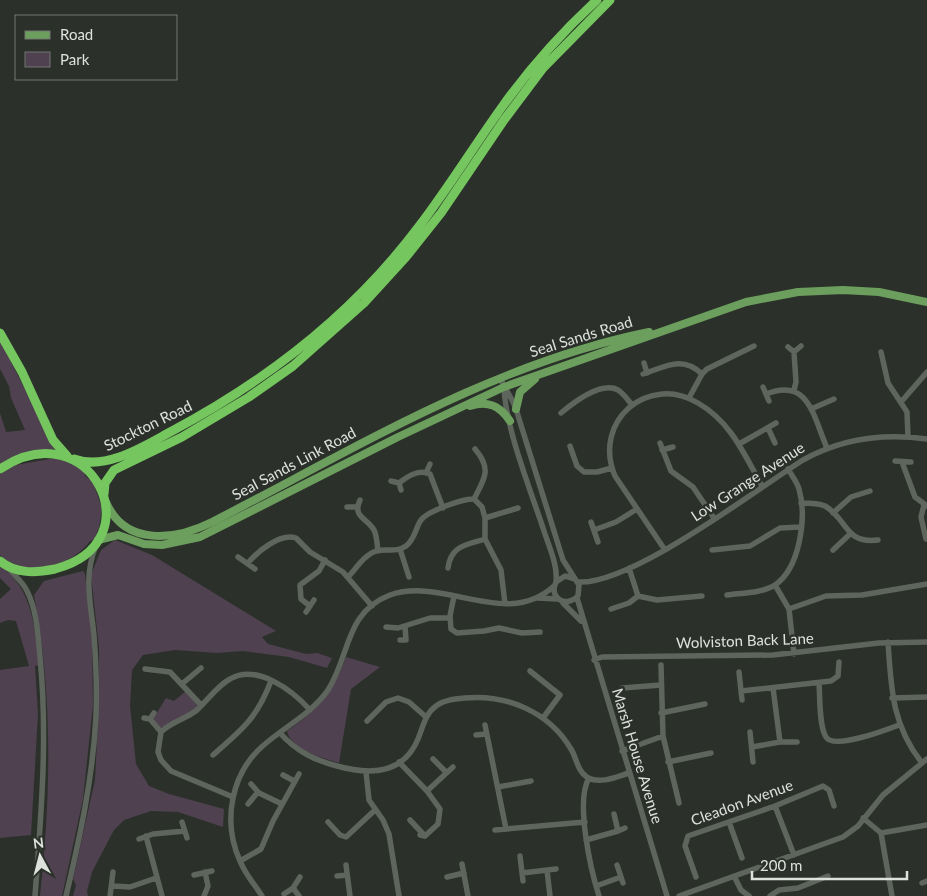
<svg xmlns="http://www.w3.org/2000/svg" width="927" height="896" font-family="Lato,sans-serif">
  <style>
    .green { fill: #4f4150 }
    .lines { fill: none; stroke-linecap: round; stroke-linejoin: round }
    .minor { stroke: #5e655c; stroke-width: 5.5 }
    .major { stroke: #6c9f5d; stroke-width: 8 }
    .highway { stroke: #75c65e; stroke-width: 9 }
    .labels { text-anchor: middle; stroke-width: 5; stroke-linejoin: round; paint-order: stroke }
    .street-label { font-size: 15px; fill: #dee1dd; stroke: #2b312a }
  </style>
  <rect width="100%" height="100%" fill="#2b312a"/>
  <!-- green -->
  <path class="green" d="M0,340L55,449L25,454L0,465V413L6,432L25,430L11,398L9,386L0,369Z
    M55,458L69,462L85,471V476L93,482L102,508L99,528L94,540L90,541C71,567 26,579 0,555V474L16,465Z
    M115,540L152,555L276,631L262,637L268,644L306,654L317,653L332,658L327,668L289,657L243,651L217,653L175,650L143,655L132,670L130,706L136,764L149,786L169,794L224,809L223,827L178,812L151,811L124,820L114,830L92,872L87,891L88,896H73L76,885L73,879L95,780L99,705V648L91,575L101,550Z
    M0,565C34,592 34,625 39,665L35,666L38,714L31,835L0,838V670L29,666L16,621L8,620L0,623V599L11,589L0,578Z
    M83,571L85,574L92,639L93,705L83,799L62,896H40C51,795 53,695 34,595L44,581Z
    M346,657L380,667L351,689L339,763C323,758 291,750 287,731C315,712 335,690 346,657Z
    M186,691L198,706L188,715L161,728L158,727L153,719L166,698L174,701Z"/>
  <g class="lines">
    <!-- minor -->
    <path class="minor" d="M788,347L794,352L801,346
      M881,352L888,383L907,412L908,437
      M644,363L647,373
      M643,374C665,367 682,355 702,374
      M500,378C505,389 512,398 516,409L563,560L579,585L578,596C567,608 548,599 556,582L565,576L575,579
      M504,387C505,427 531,491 544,531C549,547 558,565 556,582
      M763,387L769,401
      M794,390L796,382L794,352
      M766,394C809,377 813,416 827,448
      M689,398L702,374L707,369L754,346
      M901,402L927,372
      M811,409L834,399
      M561,413C573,403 601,381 618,390C624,394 628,400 632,405
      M768,428L775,443
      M660,443L671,471L693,487L714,518
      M739,444L776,423
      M570,446L577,466L584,472H597L612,468
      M662,450L673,447
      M895,461L911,462
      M902,462L915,497L927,506
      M426,473L430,464
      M391,481L399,483L401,490
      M399,483C408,476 419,469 430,474L443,508
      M474,499L482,507L485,518V539L501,570L505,604
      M474,499C485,478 492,469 475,449
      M360,500C352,517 367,518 374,530C377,536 377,544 378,551
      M801,503C809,503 818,503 825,506C848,519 844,544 878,540
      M924,505L921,517L926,539
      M347,507H357
      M833,513L851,497L870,491
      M485,518L518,508
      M591,522L598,542
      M594,530L616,522L637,509
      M400,549L409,577
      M665,550L615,476C592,422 647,373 698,403C731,422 744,454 762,486
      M712,550L750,546L780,528L800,527
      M833,550L850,534
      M238,557L255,569
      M248,563C258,551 280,533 296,538L310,552L343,572L372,606
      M8,568C14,575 23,582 27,591C37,610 38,636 40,657C48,737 41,816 35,896
      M448,568C451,545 467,545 485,539
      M629,568L638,596L657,600L702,596
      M348,577C356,569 364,555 376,551C387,548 396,553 406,546C415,539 415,529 421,520C428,511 464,498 474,499
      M577,582C630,586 754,491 803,460C842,438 883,433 927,439
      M775,585L789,609L794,654
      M727,595C741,593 763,593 775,585C800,568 807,517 799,489C797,482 792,476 788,469
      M454,596L450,616L451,629L457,633L484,631L499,628L522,633L540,632
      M538,598L558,599
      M577,598L667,896
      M563,603L581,621
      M310,606L301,599L300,585L319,571L325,560
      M611,609L629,603L638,596
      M789,609L826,596L862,595L927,584
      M306,612L314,600
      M386,627L398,628L430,618H449
      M400,640H406L405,626
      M888,642C891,688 892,725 922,763
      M594,660L602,657L773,655L879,643L927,642
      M661,665L663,736L679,803
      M145,669L170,672L201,705
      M530,671L560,695L543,718
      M739,672L742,700
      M183,683L201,668
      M819,683C820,696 819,727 826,737C833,750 886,730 899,725
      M622,688L661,685
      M773,688L780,742
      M741,691L831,681L838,676L839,662
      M892,698L927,697
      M661,713L705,704
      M144,718L150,719L154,713
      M150,719L161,732
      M367,721L386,702L398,698L409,702L426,717
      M485,725L506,829
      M750,732L753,762
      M280,733C296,751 314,760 337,766C369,775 403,775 418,739C423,727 425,714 436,706C444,700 455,699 465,698C507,694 549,712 571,749C577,759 577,771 588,778C601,784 616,777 629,773
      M476,735L486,734
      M752,747L780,742H797
      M622,751L663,736
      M213,755C242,730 257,718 271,681
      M433,759L446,772
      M399,762L427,791L440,809L438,824L425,836L420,835
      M668,762L711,753
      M366,772L369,800L383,820L389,834L399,896
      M283,775L294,781
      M589,778C575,801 591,871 599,896
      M251,784L259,793L282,804
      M498,787L531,781
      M427,791L453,767
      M233,797L171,771L161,760L158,752L161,732C170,722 186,719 197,710C208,700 217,686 230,679C257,663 293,691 310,710
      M248,804L258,792
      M775,806L794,855
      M614,814L618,831L625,828
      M863,818L881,833L927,825
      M410,820L425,836
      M182,822L187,838
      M328,822L340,835L346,837L375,810
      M729,822L742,858
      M495,830L585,822
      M881,833L892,896
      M146,836L162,896
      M139,839L153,834L185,831
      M586,840L618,831
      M520,856L523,881
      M240,861L261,849L273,821L299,774
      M462,864L468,896
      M346,865L350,896
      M617,865L623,883
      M547,870L550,896
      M522,873L556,869
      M194,875L212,871
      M337,876L347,875
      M734,876L741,890L749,896
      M447,877L464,873
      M696,877L685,846L688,836L775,806L823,786L829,790L834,806
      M922,883L927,881
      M113,886L130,887L156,878
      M596,886L621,877
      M293,888L299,896
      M284,894L293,888L300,877
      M66,896C80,837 93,777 96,716C97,689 96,662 94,636C91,604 83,576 96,546
      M110,896L113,872
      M204,896L208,886L205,872
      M262,896C255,885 245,874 240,861C222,821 231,772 265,744C286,726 312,713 328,690C350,656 345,612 390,595C444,576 506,630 554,586
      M679,896L843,837L858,826L883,795L927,759
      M770,896L779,890L798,888L828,876"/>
    <!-- major -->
    <path class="major" d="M470,406C488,400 500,406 510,421
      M516,409L520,392L535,379
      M106,502C125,547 176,540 212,522C353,450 491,364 649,332
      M98,540L118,535L144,544L162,545L200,537L398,437L504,387L746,302L798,292L843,290L879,292L927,302"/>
    <!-- highway -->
    <path class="highway" d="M0,333L22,372L53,440L67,456
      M74,459C106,471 144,446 172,431C268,380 355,312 420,225C449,187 474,146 502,107C530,68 561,33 597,0
      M0,469C90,409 157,542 55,569C35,573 16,574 0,561
      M104,494L105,483L114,470L182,437L249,397L293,366L364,303L406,257L441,213L504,120L543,68L610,0"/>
  </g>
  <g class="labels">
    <!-- street labels -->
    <g class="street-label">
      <text transform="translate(581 337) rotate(-17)" y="5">Seal Sands Road</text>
      <text transform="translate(148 426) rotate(-26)" y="5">Stockton Road</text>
      <text transform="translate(294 464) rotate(-28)" y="5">Seal Sands Link Road</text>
      <text transform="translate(748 482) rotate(-33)" y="5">Low Grange Avenue</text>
      <text transform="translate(745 641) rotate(-2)" y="5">Wolviston Back Lane</text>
      <text transform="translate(637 756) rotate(73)" y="5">Marsh House Avenue</text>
      <text transform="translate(742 803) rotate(-20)" y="5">Cleadon Avenue</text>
    </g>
  </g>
  <!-- legend -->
  <rect x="15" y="15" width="162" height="65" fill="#2b312a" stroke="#737772"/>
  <rect x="25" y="31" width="25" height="8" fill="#6c9f5d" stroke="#737772"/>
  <text x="60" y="40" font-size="15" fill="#dee1dd">Road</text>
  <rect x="25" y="52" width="25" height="15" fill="#4f4150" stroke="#737772"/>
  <text x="60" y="65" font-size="15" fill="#dee1dd">Park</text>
  <!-- north arrow -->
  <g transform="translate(40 856) rotate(353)" stroke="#2b312a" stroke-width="4" paint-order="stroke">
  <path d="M0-4L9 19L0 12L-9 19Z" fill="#dee1dd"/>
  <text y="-8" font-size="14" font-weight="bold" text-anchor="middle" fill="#dee1dd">N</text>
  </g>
  <!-- scale -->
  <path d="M752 871v8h155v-8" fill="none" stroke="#dee1dd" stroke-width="2.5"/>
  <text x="760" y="871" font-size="15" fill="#dee1dd" stroke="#2b312a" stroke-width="4" paint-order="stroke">200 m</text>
</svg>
